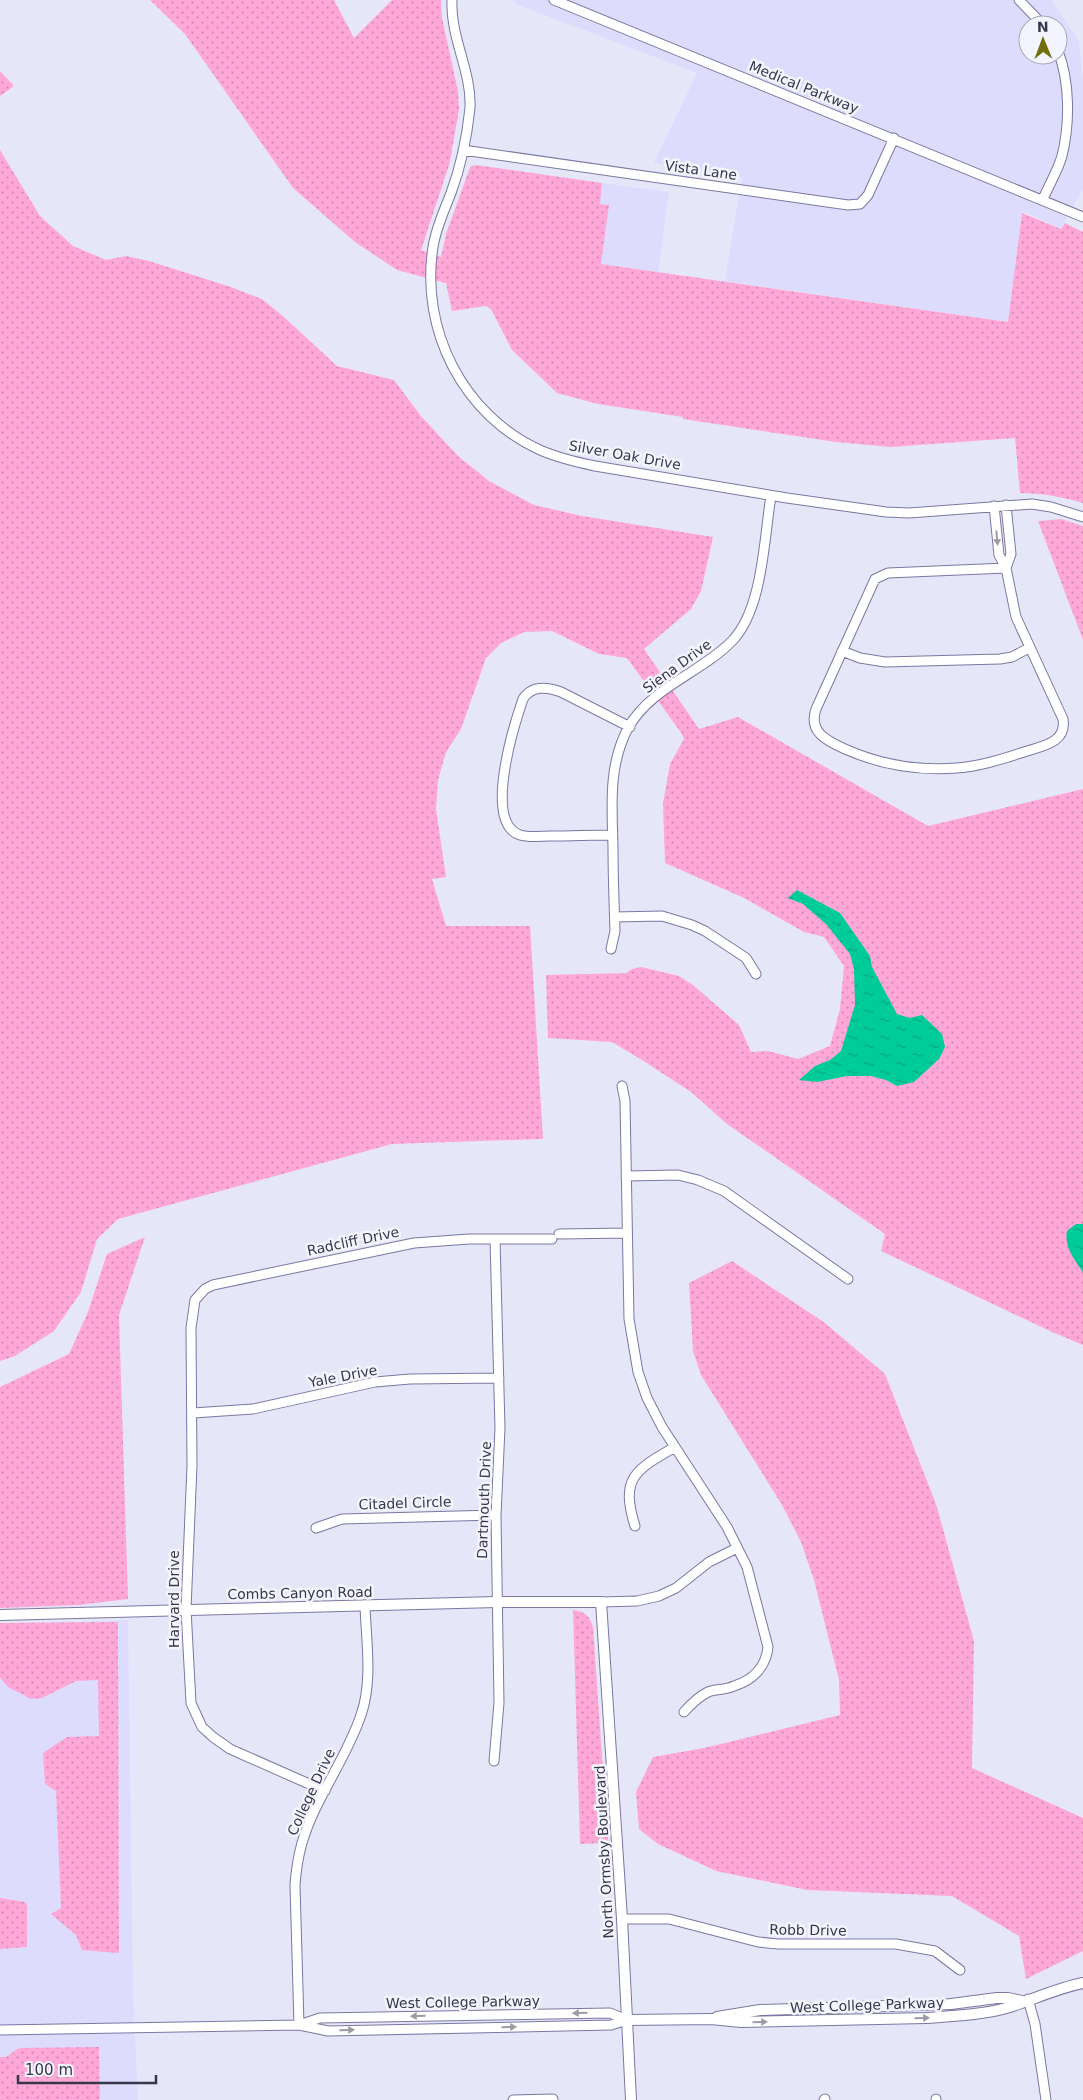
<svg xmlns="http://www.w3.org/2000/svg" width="1083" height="2100" font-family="'DejaVu Sans',sans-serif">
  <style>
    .built { fill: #dddcfd; fill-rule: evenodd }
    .grass { fill: url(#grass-dots) }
    .water { fill: url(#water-ripples) }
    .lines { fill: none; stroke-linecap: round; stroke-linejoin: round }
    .minor-casing { stroke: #7a78a1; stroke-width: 11 }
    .tertiary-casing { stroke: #7a78a1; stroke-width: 12 }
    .minor { stroke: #fff; stroke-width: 9 }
    .tertiary { stroke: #fff; stroke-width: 10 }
    .oneway { fill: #9c9ba4 }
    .labels { text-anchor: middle; stroke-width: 5; stroke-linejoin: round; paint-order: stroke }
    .street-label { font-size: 14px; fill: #383749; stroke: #f4f4fe }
  </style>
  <defs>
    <pattern id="grass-dots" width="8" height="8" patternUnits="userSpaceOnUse" patternTransform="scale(1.25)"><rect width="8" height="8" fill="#ffa8d7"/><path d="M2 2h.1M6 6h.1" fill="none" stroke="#cf8ab0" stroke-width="1.8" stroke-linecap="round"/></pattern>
    <pattern id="water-ripples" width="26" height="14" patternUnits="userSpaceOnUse" patternTransform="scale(1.25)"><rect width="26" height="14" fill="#00cc98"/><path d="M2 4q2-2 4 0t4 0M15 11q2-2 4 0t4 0" fill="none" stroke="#03a67e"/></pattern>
  </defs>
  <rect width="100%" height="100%" fill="#e6e6f9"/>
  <!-- built -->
  <path class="built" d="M512,0H1051L1079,41L1083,81V189L1061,228L1022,211L1008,322L725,281L742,177L654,163L697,73L518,5ZM1028,25H1058V55H1028Z
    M602,183L669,192L658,272L601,264L609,205L600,204Z
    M128,1620L133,1993L138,2100H0V1624Z"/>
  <!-- grass -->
  <path class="grass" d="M150,0H334L354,38L392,0H441L442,18L458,91L459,109L450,162L421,250L441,257L446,234L469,170L471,166L476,165L602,183L600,204L609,205L601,264L1008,322L1022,213L1061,229L1065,223L1083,232V503C1062,497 1042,493 1020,493L1015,438L891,447L836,442L683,419V417L598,404L557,393L512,350L491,309L486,306L452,311L446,283L397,270L355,242L293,188L185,34Z
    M0,71L14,86L0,96Z
    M0,150L40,216L73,246L106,260L126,256L149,261L231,287L262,299L285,318L337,366L394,380L421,416L458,456L489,481L534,505L582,516L713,537L701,591L691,609L644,649L699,729L738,717L928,826L1083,789V1345L1052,1332L881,1251L885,1234L727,1124L691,1092L642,1060L612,1042L548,1038L546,975L626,973L632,969L641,967L679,976L693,985L739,1025L751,1052L768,1051L798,1059L830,1046L840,1009L844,966L824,937L804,932L744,898L665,863L663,804L670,764L684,739L682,734L627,658L599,654L552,631L524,632L501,643L486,658L461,729L446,752L438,780L436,809L446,877L432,879L446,926H530L543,1139L392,1144L118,1219L97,1239L81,1292L54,1331L15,1356L0,1361Z
    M1061,519L1083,526V640L1038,521Z
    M145,1237L119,1315L128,1599L79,1605L0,1608V1387L69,1354L88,1312L107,1254Z
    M732,1261L825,1323L885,1374L936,1504L974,1641L972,1768L1083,1818V1951L1026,1979L1019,1936L952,1896L807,1890L716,1871L658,1844L639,1829L636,1792L653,1757L704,1748L840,1715L839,1680L814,1580L801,1542L782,1505L701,1375L693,1351L689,1283Z
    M573,1610C585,1612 589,1615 593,1627L608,1843L580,1844Z
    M118,1622V1630L119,1953L82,1950L76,1935L51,1914L61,1908L56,1791L45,1784L43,1753L67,1737L99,1736L98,1680L76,1681L42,1698L31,1699L8,1687L0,1678V1623Z
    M0,1898L25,1902L27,1905V1947L0,1949Z
    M99,2047L100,2100H0V2057H6L19,2048Z"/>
  <!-- water -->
  <path class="water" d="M797,890L840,913L870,956L872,967L897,1014L909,1018L922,1015L942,1034L945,1047L939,1059L914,1082L897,1086L886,1080L871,1076H847L817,1082L799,1080L815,1066L830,1060L841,1051L855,1005L854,969L850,954L826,924L803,904L788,898Z
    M1076,1224H1083V1272C1074,1259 1064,1247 1067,1231Z"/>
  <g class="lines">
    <defs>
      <path id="minor" d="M452,0C450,37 472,72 470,108C467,137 461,166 451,193C444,211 436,228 433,247C420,330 463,415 540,450C558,458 576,462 595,466L787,498L886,512L909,513L1032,504L1051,507L1083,517
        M554,0L1083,217
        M1019,0L1043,25
        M463,150L848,205L860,204L868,195L894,138
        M1043,199C1049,185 1058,170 1062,156C1070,123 1070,82 1058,51
        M994,506L999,555L1006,568L1016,617L1063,719C1067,743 1042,746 1024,752C1002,759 981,766 957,768C919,771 881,765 845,749C827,741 808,732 816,709L875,579L888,573L1006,568
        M1006,568L1011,554L1006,505
        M842,651L860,658L885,662L1000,659L1012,657L1029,648
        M612,835C592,835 571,836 551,836C541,836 530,838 520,835C483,823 514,725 523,699C532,685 547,687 561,692L630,727
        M615,917L662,916L692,925L705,931L746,958L756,974
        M611,949L615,931C614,903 613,875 613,847C612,806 608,766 628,728C651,687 701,673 732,641C763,609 764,538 771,496
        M622,1086L625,1101L629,1319L638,1372L647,1398L662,1427L727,1527L747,1567L768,1647C766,1667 753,1680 734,1686C726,1690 716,1689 708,1692C698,1697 691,1704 684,1712
        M626,1176L678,1175L698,1180L724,1191L848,1279
        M559,1234L627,1233
        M193,1413L253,1409L375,1382L410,1379L499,1378
        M635,1526C620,1478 635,1470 675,1447
        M316,1528L342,1519L496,1515
        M601,1602L637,1601L659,1596L676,1588L709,1562L737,1548
        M494,1761L499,1703L496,1515L500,1428L495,1239
        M325,1791L230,1749L213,1737L202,1727L191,1703L186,1609L192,1466L191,1328L195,1300L205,1289L213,1285L414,1243L469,1239H552
        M622,1919H669L758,1942L778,1944H896L935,1951L960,1970
        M1028,1999L1035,2024L1046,2100
        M299,2025L295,1885C296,1871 298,1857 302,1843C315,1798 346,1760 361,1715C373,1681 366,1640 365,1605
        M299,2025L320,2018L610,2013L627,2020
        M0,2030L299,2025L328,2031L611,2025L627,2020
        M513,2100L553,2099
        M824,2100L825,2099
        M936,2100V2099"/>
      <path id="tertiary" d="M0,1615L497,1602H601L622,1919L631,2100
        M717,2017L760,2010L951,2004L997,1998H1008L1022,2001
        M627,2020L711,2019L741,2022L926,2018C953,2016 983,2015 1010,2007C1034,1999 1058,1988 1083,1983"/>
    </defs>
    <!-- minor casing -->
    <use href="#minor" class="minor-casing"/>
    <!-- tertiary casing -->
    <use href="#tertiary" class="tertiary-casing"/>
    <!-- minor -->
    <use href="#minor" class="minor"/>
    <!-- tertiary -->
    <use href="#tertiary" class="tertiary"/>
  </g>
  <!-- one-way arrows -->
  <defs><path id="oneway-solid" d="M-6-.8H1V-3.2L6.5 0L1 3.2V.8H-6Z" transform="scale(1.25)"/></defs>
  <g class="oneway">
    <use href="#oneway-solid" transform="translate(997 538) rotate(85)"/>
    <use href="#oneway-solid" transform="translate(580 2013) rotate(179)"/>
    <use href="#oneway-solid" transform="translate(418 2016) rotate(179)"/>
    <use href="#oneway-solid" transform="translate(922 2018) rotate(-2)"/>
    <use href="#oneway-solid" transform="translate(760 2022) rotate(-1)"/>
    <use href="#oneway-solid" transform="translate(509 2027) rotate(-1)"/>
    <use href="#oneway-solid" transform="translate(347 2030) rotate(-1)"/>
  </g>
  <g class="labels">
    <!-- street labels -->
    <g class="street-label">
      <text transform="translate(804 87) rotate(22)" y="5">Medical Parkway</text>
      <text transform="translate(701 170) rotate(8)" y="5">Vista Lane</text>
      <text transform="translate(625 455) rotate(10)" y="5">Silver Oak Drive</text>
      <text transform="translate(677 666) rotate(-36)" y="5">Siena Drive</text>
      <text transform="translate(353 1241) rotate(-12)" y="5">Radcliff Drive</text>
      <text transform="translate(343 1376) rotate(-11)" y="5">Yale Drive</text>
      <text transform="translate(484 1500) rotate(-88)" y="5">Dartmouth Drive</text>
      <text transform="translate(405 1503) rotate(-2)" y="5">Citadel Circle</text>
      <text transform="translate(300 1593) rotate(-1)" y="5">Combs Canyon Road</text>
      <text transform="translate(174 1599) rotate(-90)" y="5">Harvard Drive</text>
      <text transform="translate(311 1792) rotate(-65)" y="5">College Drive</text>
      <text transform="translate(604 1852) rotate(-93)" y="5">North Ormsby Boulevard</text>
      <text transform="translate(808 1930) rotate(1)" y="5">Robb Drive</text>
      <text transform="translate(463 2002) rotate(-1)" y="5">West College Parkway</text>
      <text transform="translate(867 2005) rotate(-2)" y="5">West College Parkway</text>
    </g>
  </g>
  <!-- north arrow -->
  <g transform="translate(1043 40) rotate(359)"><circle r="24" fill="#f4f4fe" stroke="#a9a8b6"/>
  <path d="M0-4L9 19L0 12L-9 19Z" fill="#736e0c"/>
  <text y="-8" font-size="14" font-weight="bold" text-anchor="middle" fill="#383749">N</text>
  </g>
  <!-- scale -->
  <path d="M18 2075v8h138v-8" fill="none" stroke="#383749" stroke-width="2.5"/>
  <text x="25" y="2075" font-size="15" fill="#383749" stroke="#f4f4fe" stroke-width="4" paint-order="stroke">100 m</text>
</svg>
